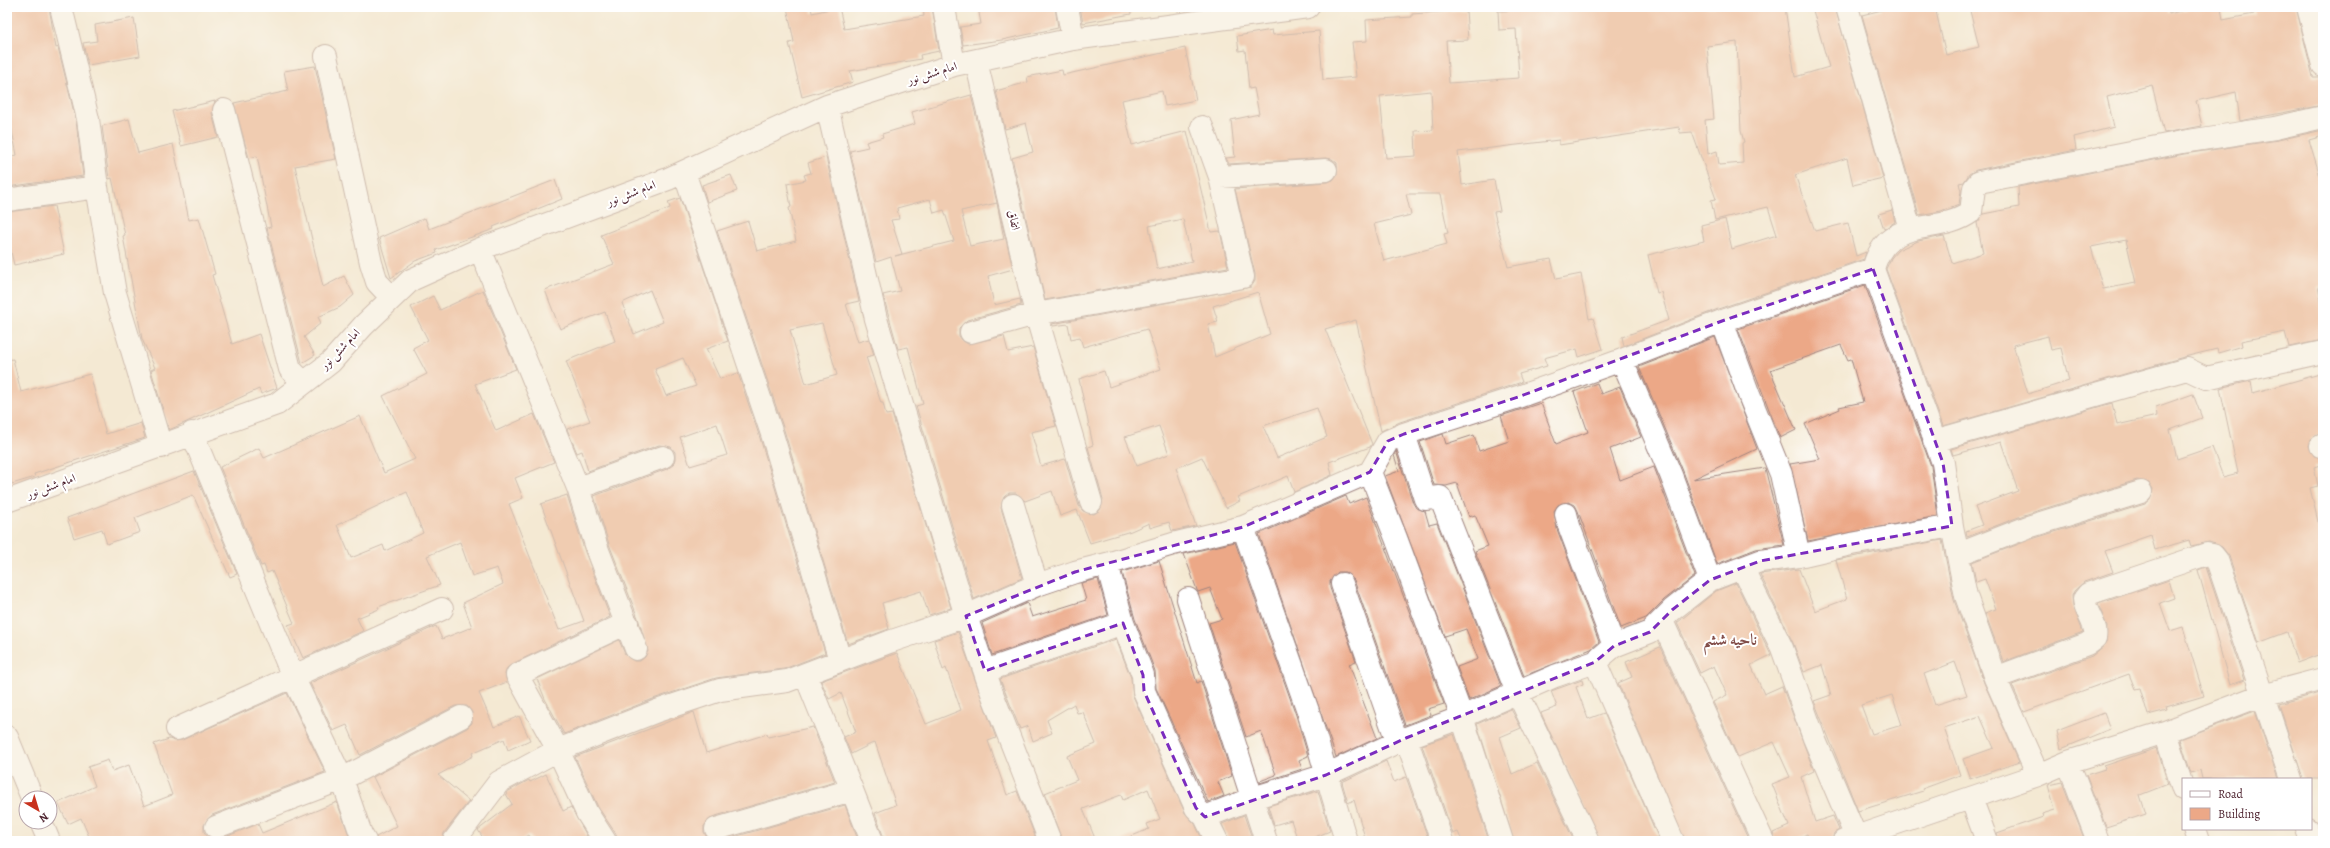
<svg xmlns="http://www.w3.org/2000/svg" width="2330" height="848" font-family="Alegreya,Amiri,serif">
  <style>
    .building { fill: #eca887; fill-rule: evenodd }
    .lines { fill: none; stroke-linecap: round; stroke-linejoin: round }
    .minor-casing { stroke: #9f847f; stroke-width: 24 }
    .minor { stroke: #fff; stroke-width: 22 }
    .marked { fill: none; stroke: #7b2cbf; stroke-width: 3; stroke-dasharray: 8 5; stroke-linejoin: round }
    .labels { text-anchor: middle; stroke-width: 4; stroke-linejoin: round; paint-order: stroke }
    .street-label { font-size: 12px; fill: #4a1f2b; stroke: #fff }
    .district-label { font-size: 16px; font-weight: bold; fill: #834f4b; stroke: #fff }
  </style>
  <rect width="100%" height="100%" fill="#fff"/>
  <filter id="ink" filterUnits="userSpaceOnUse"><feTurbulence type="fractalNoise" baseFrequency=".025" numOctaves="2"/><feDisplacementMap in="SourceGraphic" scale="8" xChannelSelector="R" yChannelSelector="G"/><feConvolveMatrix kernelMatrix="1 2 1 2 8 2 1 2 1" color-interpolation-filters="sRGB"/></filter>
  <filter id="wash" filterUnits="userSpaceOnUse"><feTurbulence type="fractalNoise" baseFrequency=".012" numOctaves="4" result="noise"/><feDisplacementMap in="SourceGraphic" scale="16" xChannelSelector="R" yChannelSelector="G"/><feGaussianBlur stdDeviation="0.9" result="paint"/><feColorMatrix in="noise" values="0 0 0 0 0 0 0 0 0 0 0 0 0 0 0 0 0 1.4 0 .05"/><feComposite in="paint" operator="in"/></filter>
  <g filter="url(#wash)">
    <rect width="100%" height="100%" fill="#f4e9d3"/>
    <g id="blocks">
      <!-- building -->
      <path class="building" d="M7,7H49L56,48L58,47L76,121L83,176L7,187V157L17,155L11,126L7,127Z
        M787,7H811L812,13L839,7L844,29L924,16L923,7H932L939,51L920,55L921,59L850,71L853,82L802,97L789,43L794,42Z
        M978,7H1055L1058,28L1002,40L963,45L960,27L981,24Z
        M1080,7H1130L1131,14L1083,23Z
        M1598,7H1785L1795,77L1829,67L1812,7H1835L1883,178L1853,185L1847,158L1795,175L1815,231L1848,223L1856,256L1866,252L1864,259L1718,309L1624,346L1622,337L1669,320L1661,292L1657,293L1648,255L1704,241L1701,225L1725,219L1732,249L1777,235L1768,207L1715,220L1711,200L1716,199L1692,132L1680,133L1679,127L1559,145V140L1458,152L1462,185L1494,180L1500,211L1494,212L1508,267L1551,259L1556,279L1581,274L1589,319L1593,318L1603,349L1579,357L1577,349L1544,358L1547,366L1519,374L1522,382L1400,422L1381,431L1356,320L1325,329L1372,444L1370,447L1329,462L1332,475L1294,492L1288,476L1238,497L1240,501L1226,508L1202,457L1176,468L1196,526L1172,531L1169,522L1150,528L1149,523L1131,531L1090,543L1077,510L1060,516L1052,491L1025,501L1016,493H1009L1004,497L1001,508L1022,578L974,599L916,406L923,404L908,347L898,349L883,295L900,291L891,257L876,262L850,151L868,147L866,142L883,137L882,134L915,124L912,112L971,95L1013,269L988,276L994,305L1020,299L1021,305L967,320L959,328V336L963,341L968,344L1004,336L1008,352L1033,347L1056,426L1031,432L1041,466L1065,459L1079,506L1083,511L1094,514L1100,510L1103,499L1088,447L1093,445L1079,379L1104,371L1109,387L1161,369L1147,329L1083,347L1080,337L1071,339L1068,324L1053,326L1052,324L1251,287L1255,281V274L1235,189L1327,182L1333,180L1337,175V163L1332,159L1326,158L1229,164L1226,158L1235,157L1231,120L1259,114L1254,88L1249,89L1245,50L1239,51L1237,36L1272,30L1273,35L1319,31L1323,80L1356,77L1352,42L1367,41L1366,20L1412,17V14L1466,10L1468,40L1446,41L1449,83L1519,78L1516,29L1499,30L1498,11ZM1737,42L1741,131L1744,142L1742,143L1743,163L1719,165L1717,151L1708,154L1705,120L1714,119L1707,46ZM1431,91L1433,130L1415,131L1416,156L1386,158L1380,96ZM1406,194H1440L1448,233L1444,234L1447,244L1384,261L1374,224L1411,215ZM930,199L934,213L944,210L954,241L895,256L902,254L891,220L899,219L897,208ZM997,203L1004,239L970,246L961,211ZM1258,292L1270,334L1215,357L1208,324L1218,322L1213,306ZM1317,408L1327,437L1277,458L1263,426ZM1159,426L1169,454L1137,466L1125,437Z
        M1882,7H1935L1946,55L1979,47L1969,7H2168L2169,14L2196,7H2221L2223,20L2254,14L2252,7H2296L2313,77H2323V105L2240,121L2236,92L2196,101L2202,126L2164,133L2152,85L2107,97L2114,127L2074,137L2076,150L1976,170L1969,174L1964,182L1959,183L1961,191L1959,204L1941,211L1919,215L1862,15L1882,10Z
        M134,18L140,56L88,65L83,43L97,41L95,25Z
        M1185,48L1196,100L1165,106L1162,91L1122,100L1132,145L1187,131L1211,232L1220,231L1228,267L1045,300L1012,158L1033,152L1026,123L1005,129L996,91L1028,82L1027,77L1062,70L1063,75ZM1183,219L1192,261L1157,269L1149,226Z
        M315,66L336,159L295,166L323,287L344,276L354,295L340,307L318,317L321,323L304,337L315,355L302,363L267,228L271,227L257,156L249,158L234,103L288,91L284,71Z
        M215,101L212,113L218,137L181,146L172,111Z
        M129,119L138,153L173,144L189,220L199,218L215,274L212,275L232,344L259,334L277,388L261,394L259,389L169,430L151,370L155,368L142,339L123,236L125,235L112,178L109,179L102,126Z
        M2323,130V136L2309,140L2323,186V286L2318,287L2323,310V340L2289,347L2285,332L2241,341L2242,346L2218,353L2217,349L2184,357L1943,426L1886,269L1891,258L1898,250L1918,241L1944,236L1952,263L1983,253L1977,223L1983,214L2019,207L2018,187L2184,154L2278,140ZM2126,240L2136,283L2103,289L2091,247ZM2048,336L2051,350L2061,348L2069,381L2028,394L2013,345Z
        M826,157L859,301L846,304L858,342L869,339L874,355L866,357L881,403H883L886,415L892,414L951,608L929,615L921,591L882,603L889,629L848,644L784,430L717,231L748,221L757,251L796,241L789,208L791,207L787,184L806,180L804,175L811,173L808,163ZM822,323L837,375L806,384L790,330Z
        M731,175L737,191L707,202L702,185Z
        M555,180L562,199L493,227L494,229L436,250L437,253L415,261L391,278L379,238L425,218L429,229Z
        M680,198L728,341L706,349L720,379L738,373L760,438L825,653L784,669L716,678L653,699L564,734L545,699L537,679L619,640L625,654L634,661H640L645,657L648,651L638,618L609,544L594,496L667,469L673,465L675,459V452L671,447L659,445L588,471L582,451L577,453L567,429L590,421L566,361L615,341L605,312L560,329L545,290L614,264L601,235L670,208L668,202ZM650,290L663,322L634,334L622,303ZM683,358L696,386L666,396L655,369ZM717,424L727,455L690,466L680,437Z
        M54,206L64,254L14,265L7,234V212Z
        M1892,210L1895,222L1884,229L1879,214Z
        M1865,285L1931,466L1938,516L1808,541L1790,464L1820,459L1805,424L1840,409L1839,407L1863,402L1851,359L1848,360L1841,345L1770,370L1796,430L1780,438L1738,329Z
        M483,290L516,369L475,384L496,431L534,414L554,462L515,478L523,498L509,504L559,630L584,621L541,504L567,495L585,552L610,617L512,664L507,668L505,674L507,682L479,693L494,727L519,716L530,740L508,750L504,739L472,753L473,756L438,775L469,801L444,833L442,841H377L376,837L397,826L373,777L467,728L472,723V712L467,706H455L360,755L347,725L333,731L310,683L436,626L442,639L472,627L463,603L503,584L497,568L472,576L460,542L427,556L440,585L378,607L379,609L357,618L363,631L303,658L288,625L294,623L272,571L267,573L264,565L261,566L220,467L259,448L264,458L360,416L384,473L415,459L383,396L427,374L413,348L428,340L411,307L433,296L440,310ZM407,492L423,533L385,551L383,545L351,558L337,525Z
        M1715,337L1757,449L1693,479L1765,468L1784,545L1756,549L1717,564L1683,471L1639,367Z
        M13,359L21,392L90,374L106,434L141,423L145,438L34,474L35,477L12,484L7,466V360Z
        M2323,373V433L2311,439L2309,446L2314,456L2323,458V464L2314,467L2318,486L2310,488L2323,543V653L2297,663L2287,632L2258,643L2229,556L2222,547L2209,542L2191,546L2189,540L2155,550L2151,535L2105,551L2113,572L2084,582L2074,591L2072,596L2073,606L2083,632L2003,662L1985,613L1996,609L1985,579L1976,582L1972,562L2032,539L2145,504L2150,500L2153,489L2149,483L2137,480L2024,515L1967,537L1966,531L1982,525L1975,507L2018,491L2001,442L1953,455L1951,449L2112,403L2117,425L2157,416L2156,407L2193,394L2202,418L2170,430L2177,459L2212,447L2223,477L2238,473L2220,388L2251,381L2253,393Z
        M1597,383L1601,394L1620,387L1641,437L1610,449L1620,480L1654,467L1695,576L1664,600L1646,618L1621,628L1578,511L1575,505L1569,502L1558,505L1554,511L1557,529L1599,642L1591,649L1524,676L1475,551L1488,546L1475,515L1469,517L1457,483L1446,486L1434,485L1420,442L1443,434L1446,444L1474,435L1479,451L1509,441L1501,416L1541,403L1556,444L1588,432L1574,392Z
        M1396,451L1413,503L1416,508L1425,511L1429,525L1437,523L1501,686L1469,700L1457,667L1478,659L1466,629L1445,636L1385,476L1399,471L1394,455Z
        M194,471L237,574L230,577L193,495L135,518L140,532L107,544L102,529L74,538L67,518Z
        M1346,496L1349,504L1366,497L1444,704L1428,709L1431,715L1405,725L1354,580L1345,572H1338L1330,581V588L1356,661L1349,664L1377,738L1336,757L1259,534Z
        M1942,540L1954,600L1984,683L2019,762L1970,779L1963,759L1994,748L1980,716L1944,728L1960,775L1922,789L1923,791L1858,811L1814,701L1831,695L1822,665L1804,672L1793,643L1760,574L1799,569L1815,611L1847,599L1836,560ZM1955,662L1967,695L1935,705L1924,674ZM1892,695L1902,725L1872,734L1861,705Z
        M1235,542L1296,715L1308,756L1299,760L1302,769L1260,783V781L1276,775L1261,731L1246,737L1209,623L1222,619L1210,588L1198,592L1197,590L1184,554Z
        M1159,561L1197,683L1201,681L1232,776L1218,782L1224,796L1208,802L1156,688L1155,671L1135,619L1122,572Z
        M2206,567L2244,680L2230,685L2198,570Z
        M1098,579L1108,615L992,655L982,623L1027,603L1032,617L1086,600L1081,583Z
        M2169,580L2174,598L2160,603L2170,631L2183,627L2204,696L2166,707L2167,710L2148,715L2140,688L2135,689L2129,674L2024,712L2012,685L2092,656L2106,644L2107,626L2098,604Z
        M1736,583L1771,655L1751,665L1764,694L1782,686L1814,771L1801,777L1815,822L1833,816L1839,830L1834,833L1832,841H1810L1807,834L1792,841H1775L1773,833L1789,826L1772,784L1790,777L1774,742L1738,757L1713,702L1727,695L1714,666L1700,673L1677,623L1716,591Z
        M958,632L996,738L988,741L1007,795L1017,791L1037,841H885L875,813L896,805L875,742L851,754L844,737L856,732L841,693L829,699L821,681L897,653L926,724L961,710L946,668L943,670L934,640Z
        M1116,639L1131,678L1133,696L1185,813L1195,824L1203,841H1120L1149,829L1147,824L1160,819L1148,789L1123,800L1121,795L1083,809L1096,841H1062L1045,793L1077,780L1067,756L1096,744L1083,712L1077,713L1074,704L1047,720L1052,733L1033,741L1028,726L1020,729L1000,679Z
        M1660,647L1749,841H1685L1618,683L1632,677L1626,662Z
        M1582,680L1583,684L1576,687L1588,719L1604,713L1658,837L1647,841H1600L1541,713L1557,707L1551,691Z
        M2323,692V779H2303L2279,704Z
        M287,693L325,772L212,815L204,825V832L208,837L220,839L258,824L262,833L337,802L351,841H91L81,818L68,824L58,803L95,786L88,767L108,760L112,771L129,765L144,806L172,795L154,744L169,739L175,741L182,740Z
        M1511,709L1521,728L1500,737L1512,774L1537,763L1574,841H1514L1477,724Z
        M2255,711L2278,779H2202L2200,770L2191,773L2180,739Z
        M694,712L706,753L767,734L768,737L813,727L835,782L712,817L704,826V832L707,838L713,841H617L616,834L598,807L575,757Z
        M2104,713L2110,729L2061,749L2057,731Z
        M1454,734L1489,841H1462L1458,832L1453,834L1422,745Z
        M2157,748L2168,784L2140,795L2146,814L2106,827L2086,775L2105,769L2104,766Z
        M1386,761L1394,782L1406,777L1429,841H1366L1354,800L1348,803L1342,782Z
        M546,774L563,811L571,807L587,836L576,841H533L529,835L519,841H485L478,830L512,804L506,794L507,792L529,780L530,782Z
        M2062,782L2085,841H1999L1997,833L2043,817L2042,814L2055,810L2048,785Z
        M1318,791L1330,831L1305,841H1298L1291,820L1274,825L1268,806Z
        M845,805L858,840L720,841Z
        M1244,815L1253,841H1229L1222,824Z"/>
    </g>
  </g>
  <g filter="url(#ink)">
    <use href="#blocks" fill-opacity="0" stroke="#9f847f" stroke-width="1"/>
    <g class="lines">
      <defs>
        <path id="minor" d="M61,7L88,119L97,187L115,293L161,447
          M944,7L954,65
          M1067,7L1073,39
          M1847,7L1910,229
          M2308,7L2323,65
          M326,56L371,263L377,282L392,298
          M827,106L876,319L966,616L993,696L1050,841
          M224,110L290,369L304,383
          M684,172L772,434L840,660
          M1220,177L1326,170
          M7,200L97,187
          M480,249L578,488L663,457
          M1873,269L1943,463L1952,526
          M1722,321L1749,395L1781,474L1799,556
          M971,332L1036,314L976,61
          M1622,360L1671,475L1710,580
          M192,433L293,677L342,779L361,834L365,841
          M1404,434L1518,397L1622,360L1722,321L1873,269C1888,213 1937,237 1971,212L1974,188L1979,182L2182,142L2275,128L2323,117
          M1934,441L2187,369L2206,378L2323,352
          M2321,446L2323,445
          M1370,472L1396,538L1462,717L1502,841
          M578,488L597,548L636,649
          M7,501L277,404L331,362L364,325L411,280L480,249L668,179L827,106L954,65L1073,39L1308,7
          M1091,502L1036,314L1243,277L1220,177L1202,127
          M1013,505L1037,585
          M1566,514L1569,526L1614,646
          M1243,527L1308,711L1346,841
          M1959,554L2028,527L2141,492
          M1107,564L1123,623L1143,675L1144,691L1196,808L1205,817L1217,841
          M1743,569L1782,648L1814,738L1856,837
          M1342,584L1396,738H1406L1442,841
          M1188,599L1266,841
          M1662,621L1763,841
          M627,623L517,675L558,750L657,711L720,690L787,681L889,642L966,616L1037,585L1075,572L1107,564L1173,544L1243,527L1370,472L1388,441L1404,434L1425,499L1440,497L1514,685L1588,841
          M1595,662L1673,841
          M985,671L1123,623
          M1995,678L2087,644L2095,638C2098,624 2085,613 2084,599L2088,594L2207,554L2213,555L2217,560L2291,779
          M177,729L442,609
          M2165,732L2183,789
          M7,737L32,798
          M2068,762L2098,841
          M852,790L872,841
          M1971,798L1987,841
          M1205,817L1253,798L1326,775L1406,738L1462,717L1555,676L1595,662L1614,646L1650,632L1672,610L1710,580L1760,561L1799,556L1851,544L1952,526L1966,596L1995,678L2038,775
          M41,822L49,841
          M216,827L342,779L461,717
          M716,829L852,790L805,674
          M2195,829L2199,841
          M2307,829L2311,841
          M454,841L499,782L558,750L587,813L605,841
          M1844,841L2038,775L2068,762L2165,732L2262,695L2323,679"/>
      </defs>
      <!-- minor casing -->
      <use href="#minor" class="minor-casing"/>
      <!-- minor -->
      <use href="#minor" class="minor"/>
    </g>
  </g>
  <!-- marked area -->
  <path d="M0 0H2330V848H0ZM1873,269L1943,463L1952,526L1760,561L1710,580L1672,610L1650,632L1614,646L1595,662L1406,738L1326,775L1205,817L1196,808L1144,691L1143,675L1123,623L985,671L966,616L1075,572L1243,527L1370,472L1388,441L1404,434L1518,397L1722,321Z" fill="#f4e9d3" fill-opacity=".55" fill-rule="evenodd"/>
  <path class="marked" d="M1873,269L1943,463L1952,526L1760,561L1710,580L1672,610L1650,632L1614,646L1595,662L1406,738L1326,775L1205,817L1196,808L1144,691L1143,675L1123,623L985,671L966,616L1075,572L1243,527L1370,472L1388,441L1404,434L1518,397L1722,321Z"/>
  <g class="labels">
    <!-- street labels -->
    <g class="street-label">
      <text transform="translate(932 73) rotate(-17)" y="4">امام شش نور</text>
      <text transform="translate(631 193) rotate(-21)" y="4">امام شش نور</text>
      <text transform="translate(1014 220) rotate(77)" y="4">اتفاق</text>
      <text transform="translate(340 349) rotate(-46)" y="4">امام شش نور</text>
      <text transform="translate(51 486) rotate(-20)" y="4">امام شش نور</text>
    </g>
    <!-- district labels -->
    <g class="district-label">
      <text x="1730" y="645">ناحیه ششم</text>
    </g>
  </g>
  <!-- margin -->
  <rect width="2330" height="848" fill="none" stroke="#fff" stroke-width="24"/>
  <!-- legend -->
  <rect x="2182" y="778" width="130" height="52" fill="#ffffff" stroke="#b7a5aa"/>
  <rect x="2190" y="791" width="20" height="6" fill="#ffffff" stroke="#b7a5aa"/>
  <text x="2218" y="798" font-size="12" fill="#4a1f2b">Road</text>
  <rect x="2190" y="808" width="20" height="12" fill="#eca887" stroke="#b7a5aa"/>
  <text x="2218" y="818" font-size="12" fill="#4a1f2b">Building</text>
  <!-- north arrow -->
  <g transform="translate(38 810) rotate(142)"><circle r="19" fill="#ffffff" stroke="#b7a5aa"/>
  <path d="M0-3L7 15L0 10L-7 15Z" fill="#c8321e"/>
  <text y="-6" font-size="11" font-weight="bold" text-anchor="middle" fill="#4a1f2b">N</text>
  </g>
</svg>
